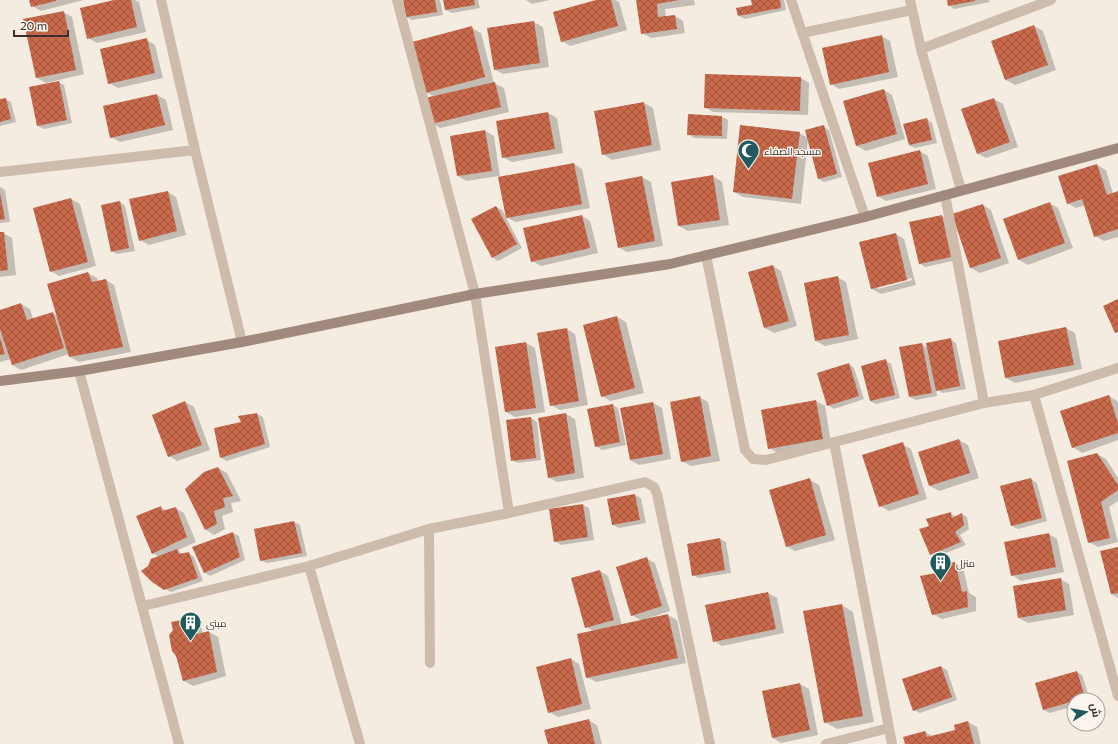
<svg xmlns="http://www.w3.org/2000/svg" width="1118" height="744" font-family="Commissioner,Cairo,sans-serif">
  <style>
    .shadow { fill: #0003; fill-rule: evenodd }
    .building { fill: url(#building-cross-hatch) }
    .lines { fill: none; stroke-linecap: round; stroke-linejoin: round }
    .street { stroke: #cdbbac; stroke-width: 10 }
    .secondary { stroke: #a18a7d; stroke-width: 10 }
    .labels { text-anchor: middle; stroke-width: 3; stroke-linejoin: round; paint-order: stroke }
    .poi-label { font-size: 10px; fill: #3b302b; stroke: #fbf5ee; text-anchor: start }
  </style>
  <defs>
    <pattern id="building-cross-hatch" width="8" height="8" patternUnits="userSpaceOnUse"><rect width="8" height="8" fill="#c8694b"/><path d="M0 0l8 8M0 8l8-8" fill="none" stroke="#a4573f"/></pattern>
  </defs>
  <rect width="100%" height="100%" fill="#f4ebe1"/>
  <!-- shadow -->
  <path class="shadow" d="M30,0H84L41,11L32,6Z
    M119,0H135L139,2L146,32L97,43L88,38Z
    M404,0H440L443,15L412,20L406,17Z
    M445,0H478L480,8L452,13L446,10Z
    M526,0H549L532,4Z
    M599,0H615L619,2L627,30L570,46L562,41Z
    M637,0H694L695,5L665,9L666,17L675,16L683,21L685,33L651,38L642,33Z
    M752,0H784L786,10L745,19L739,16L753,6Z
    M948,0H989L990,2L954,9L949,5Z
    M63,12L72,17L84,74L46,83L37,78Z
    M534,22L543,27L549,67L503,74L494,69L489,28Z
    M1034,26L1043,31L1056,70L1015,85L1006,80L992,41Z
    M472,28L481,33L494,83L504,88L509,112L440,128L432,123L435,97L426,92Z
    M881,36L890,41L898,77L839,89L831,84Z
    M147,40L155,45L163,78L118,88L109,83Z
    M801,78L809,83L808,115L713,112L705,107Z
    M58,82L64,85L72,123L44,129L38,126Z
    M884,90L892,95L905,139L866,151L857,146L844,101Z
    M157,95L166,100L173,130L120,142L111,137L104,107Z
    M5,99L11,102L16,122L0,126V100Z
    M994,99L1003,104L1018,147L986,158L977,153Z
    M644,103L653,108L661,150L612,160L603,154Z
    M548,113L557,118L563,153L512,162L503,157L497,121Z
    M722,117L728,120L727,139L694,138L688,134Z
    M927,119L932,123L937,143L915,148L909,145Z
    M823,127L829,130L842,177L824,182L819,179L808,139L801,204L743,197L734,192L799,133L808,138Z
    M485,131L494,136L500,177L574,164L582,169L590,208L515,222L506,217L499,176L466,181L458,176Z
    M919,151L928,156L936,189L886,201L878,196Z
    M1097,165L1106,170L1113,194L1118,192V237L1104,241L1095,236L1085,205L1076,208L1067,203Z
    M713,176L722,182L729,225L688,231L679,226Z
    M642,177L651,182L663,246L627,252L618,247Z
    M0,187L5,190L10,222L0,223Z
    M168,192L176,197L186,235L149,245L140,240Z
    M71,199L80,204L96,266L59,276L51,271L34,209Z
    M120,202L125,206L135,251L117,254L112,251Z
    M1049,203L1058,208L1073,248L1028,265L1019,260L1004,220Z
    M983,205L991,210L1009,263L980,273L971,268Z
    M496,207L502,210L522,248L498,261L492,257L472,219Z
    M582,216L590,221L598,253L541,266L532,261Z
    M942,216L948,220L957,260L925,267L919,263Z
    M0,233H3L12,238L16,275L0,277Z
    M896,234L904,239L916,285L881,294L872,289ZM912,278V280L878,289V287Z
    M773,266L781,271L797,326L774,333L765,328Z
    M88,273L97,278L98,282L106,280L114,285L131,352L79,362L70,357L69,354L21,370L12,365L11,359L0,362V311L21,304L30,309L33,319L53,313L57,316Z
    M837,277L846,282L858,339L825,346L816,341L805,284Z
    M617,317L626,322L644,393L610,401L602,396Z
    M1066,328L1075,333L1082,369L1015,383L1006,378Z
    M567,329L575,334L588,405L560,410L551,405Z
    M950,339L956,343L966,389L943,393L936,389L937,396L916,400L910,397L921,344L928,348Z
    M526,343L535,348L545,412L515,417L506,412Z
    M886,361L891,364L900,398L876,404L870,401Z
    M849,364L854,368L864,399L834,409L828,405Z
    M1109,396L1117,401L1118,403V440L1082,453L1073,447Z
    M699,397L708,402L720,461L691,466L682,461Z
    M816,401L825,406L831,443L778,453L769,448Z
    M185,402L194,407L210,450L177,461L169,456Z
    M653,403L662,408L671,459L639,465L630,460Z
    M613,405L618,408L626,445L602,450L596,446Z
    M257,414L263,417L270,447L227,461L221,458L216,429L242,423Z
    M566,414L575,419L584,478L557,482L548,477Z
    M531,418L537,422L541,460L518,463L512,460Z
    M959,440L968,445L979,478L939,491L930,486L920,452Z
    M902,444L911,449L927,499L889,511L880,506Z
    M1097,454L1106,459L1118,478V501L1109,507L1118,542L1098,547L1089,542Z
    M218,468L227,473L241,501L231,503L233,512L222,516L225,529L214,535L206,530L186,490Z
    M1031,479L1037,483L1047,521L1018,529L1012,526Z
    M810,480L819,485L835,540L795,551L786,546Z
    M635,495L641,498L646,523L619,528L613,525L608,500Z
    M583,505L589,508L594,540L561,545L555,541L550,509Z
    M161,507L167,511L175,508L184,513L196,542L178,550L183,555L188,553L194,557L203,581L171,592L152,581L159,557L153,553Z
    M950,513L956,517L962,514L967,517L969,529L960,535L966,545L936,557L931,554L930,527Z
    M294,522L300,525L307,556L267,563L261,560L255,529Z
    M233,533L239,536L245,560L210,576L204,572L193,547Z
    M1049,534L1057,539L1064,572L1021,581L1012,575Z
    M720,539L726,542L731,573L698,578L693,575L688,544Z
    M1118,548V598L1111,594Z
    M646,558L655,563L670,611L649,618L650,619L668,615L677,620L686,663L596,682L587,677L593,631L586,627L600,571L608,576L622,625L642,621L632,615Z
    M955,563L963,568L969,593L976,597V611L942,619L933,614L943,572Z
    M1060,579L1069,584L1074,615L1028,623L1019,618Z
    M768,593L777,598L784,633L722,646L714,641Z
    M842,605L853,612L874,722L837,729L825,722Z
    M191,619L200,624L203,633L209,632L218,637L226,676L193,686L184,681Z
    M571,659L579,664L591,709L558,717L549,712Z
    M941,667L947,670L957,700L920,713L914,710Z
    M1077,672L1082,675L1090,700H1074V706L1050,713L1044,710L1036,684Z
    M800,684L809,689L818,735L781,743L773,738L763,692Z
    M588,720L597,725L602,744H549Z
    M968,722L977,727L981,744H906L925,732L933,736L957,731Z"/>
  <!-- building -->
  <path class="building" d="M29,0H56V1L31,7Z
    M114,0H131L137,27L87,39L80,8Z
    M403,0H435L437,12L406,17Z
    M443,0H474L475,5L445,10Z
    M596,0H611L618,26L561,42L553,12Z
    M636,0H679L657,4L658,17L675,15L677,29L641,34Z
    M751,0H780L781,8L738,16L736,8L752,5Z
    M947,0H975V1L948,6Z
    M64,11L76,70L36,78L23,19Z
    M534,21L540,63L494,70L487,28Z
    M1034,25L1048,65L1005,80L991,41Z
    M472,26L485,77L425,93L412,42Z
    M882,35L889,72L830,85L822,48Z
    M147,38L155,73L108,84L100,49Z
    M705,74L801,77L800,111L704,108Z
    M59,81L67,120L37,126L29,87Z
    M495,82L501,107L431,124L425,98Z
    M884,89L897,134L856,146L843,101Z
    M157,94L165,125L110,138L103,106Z
    M6,98L11,119L0,122V99Z
    M994,98L1010,142L977,154L961,109Z
    M644,102L652,145L602,155L594,111Z
    M548,112L555,149L502,158L496,121Z
    M688,114L722,116V136L687,135Z
    M927,118L932,140L909,145L903,124Z
    M740,125L800,132L792,199L733,192Z
    M824,125L837,174L818,179L805,130Z
    M485,130L492,171L457,176L450,136Z
    M920,150L928,184L877,197L868,163Z
    M574,163L582,204L506,218L498,177Z
    M1097,164L1107,195L1118,191V229L1094,237L1082,199L1067,204L1058,176Z
    M713,175L720,220L678,226L671,182Z
    M642,176L655,241L618,248L605,183Z
    M168,191L177,231L139,241L129,199Z
    M0,193L5,219L0,220Z
    M71,198L88,262L50,272L33,208Z
    M120,201L129,248L111,252L101,205Z
    M1050,202L1065,243L1018,260L1003,219Z
    M983,204L1001,258L970,268L952,214Z
    M496,206L517,244L492,258L471,219Z
    M582,215L590,248L531,262L523,228Z
    M942,215L951,257L919,264L909,222Z
    M0,232H4L8,270L0,271Z
    M896,233L907,280L871,289L859,242Z
    M773,265L789,321L764,328L748,272Z
    M88,272L92,282L106,279L123,347L69,357L47,284Z
    M838,276L849,335L815,341L804,283Z
    M1118,299V332L1115,333L1103,306Z
    M21,303L27,320L53,312L64,348L12,365L0,329V310Z
    M617,316L635,388L601,397L583,325Z
    M1066,327L1074,365L1005,378L998,341Z
    M567,328L579,401L550,406L537,333Z
    M0,338L5,354L0,355Z
    M951,338L960,386L936,391L926,343Z
    M526,342L536,408L505,412L495,347Z
    M922,343L932,393L909,397L899,347Z
    M886,359L895,395L870,401L861,366Z
    M849,363L859,396L827,406L817,373Z
    M1109,395L1118,423V433L1072,448L1060,411Z
    M700,396L711,456L681,462L670,402Z
    M816,400L823,439L768,449L761,410Z
    M185,401L202,445L168,457L152,415Z
    M653,402L663,454L630,460L620,408Z
    M613,404L620,442L595,447L587,409Z
    M257,413L265,444L220,458L214,428L241,422L238,416Z
    M566,413L575,473L548,478L538,418Z
    M531,417L536,458L511,461L506,420Z
    M959,439L970,473L929,486L918,452Z
    M903,442L919,494L879,507L862,455Z
    M1097,453L1118,485V490L1101,502L1110,538L1088,543L1067,461Z
    M218,467L233,496L223,498L225,507L214,511L217,524L205,530L185,489L204,472Z
    M810,478L826,535L786,547L769,490Z
    M1031,478L1042,518L1011,526L1000,486Z
    M635,494L640,520L612,525L607,499Z
    M583,504L588,537L554,542L549,509Z
    M161,506L162,511L176,507L187,537L152,554L136,516Z
    M951,512L952,518L962,513L964,525L955,532L961,542L930,555L919,529L929,526L926,519Z
    M294,521L302,553L260,561L254,529Z
    M233,532L240,557L204,573L192,547Z
    M1049,533L1056,567L1011,576L1004,542Z
    M720,538L725,570L692,576L687,544Z
    M1118,547V593L1111,594L1100,551Z
    M177,549L179,554L189,552L198,578L164,590L152,582L141,571L148,566L151,559Z
    M647,557L662,606L631,616L616,567Z
    M955,562L962,592L967,591L968,607L932,615L920,576L941,572L940,565Z
    M600,570L614,620L585,628L571,578Z
    M1061,578L1066,610L1018,618L1013,586Z
    M768,592L776,629L713,642L705,605Z
    M842,604L863,716L824,723L803,611Z
    M668,614L678,658L586,678L577,634Z
    M191,618L197,634L209,631L217,672L183,681L176,656L172,651L169,635L173,630L171,622Z
    M571,658L582,704L548,713L536,667Z
    M941,666L952,697L913,711L902,679Z
    M1077,671L1085,698L1074,700V701L1043,710L1035,683Z
    M800,683L810,730L772,738L762,691Z
    M589,719L595,744H548L544,730Z
    M968,721L974,744H905L903,737L925,731L927,737L955,730L954,725Z"/>
  <g class="lines">
    <!-- street -->
    <path class="street" d="M161,0L195,150L242,342
      M397,0L475,294L509,513L429,529L430,663
      M791,0L865,217
      M910,0L921,49L961,190
      M802,33L912,10
      M921,49L1051,0
      M0,172L195,150
      M945,195L984,403L1034,395L1118,696
      M706,255L745,450L753,459L766,460L984,403
      M79,371L179,744
      M1034,395L1118,368
      M834,442L889,728
      M509,513L645,482L654,487L657,494L710,744
      M309,566L429,529
      M143,606L309,566L360,744
      M826,744L889,728L892,744"/>
    <!-- secondary -->
    <path class="secondary" d="M0,381L79,371L242,342L475,294L670,264L865,217L1118,148"/>
  </g>
  <!-- icons -->
  <defs>
    <symbol id="mosque-pin" viewBox="-11 -11 22 30"><path d="M0 17L-7.5 6A9.5 9.5 0 1 1 7.5 6Z" fill="#1f5a5e" stroke="#fbf5ee"/><path d="M3.5-4.9A6 6 0 1 0 3.5 4.9A5 5 0 1 1 3.5-4.9Z" fill="#fff"/></symbol>
    <symbol id="building-pin" viewBox="-11 -11 22 30"><path d="M0 17L-7.5 6A9.5 9.5 0 1 1 7.5 6Z" fill="#1f5a5e" stroke="#fbf5ee"/><path d="M-4-6H4V6H1V3H-1V6H-4ZM-2.5-4.3h1.7v1.8h-1.7ZM.8-4.3h1.7v1.8H.8ZM-2.5-1h1.7V.8h-1.7ZM.8-1h1.7V.8H.8Z" fill="#fff"/></symbol>
  </defs>
  <g fill-rule="evenodd">
    <use href="#mosque-pin" x="736" y="138" width="25" height="34"/>
    <use href="#building-pin" x="928" y="550" width="25" height="34"/>
    <use href="#building-pin" x="178" y="610" width="25" height="34"/>
  </g>
  <g class="labels">
    <!-- poi labels -->
    <g class="poi-label">
      <text x="764" y="155">مسجد الصفاء</text>
      <text x="956" y="567">منزل</text>
      <text x="206" y="627">مبنى</text>
    </g>
  </g>
  <!-- north arrow -->
  <g transform="translate(1086 712) rotate(79)"><circle r="19" fill="#fbf5ee" stroke="#aea6a0"/>
  <path d="M0-3L7 15L0 10L-7 15Z" fill="#1f5a5e"/>
  <text y="-6" font-size="11" font-weight="bold" text-anchor="middle" fill="#3b302b">ش</text>
  </g>
  <!-- scale -->
  <path d="M14 30v6h54v-6" fill="none" stroke="#3b302b" stroke-width="2"/>
  <text x="20" y="30" font-size="12" fill="#3b302b" stroke="#fbf5ee" stroke-width="3" paint-order="stroke">20 m</text>
</svg>
